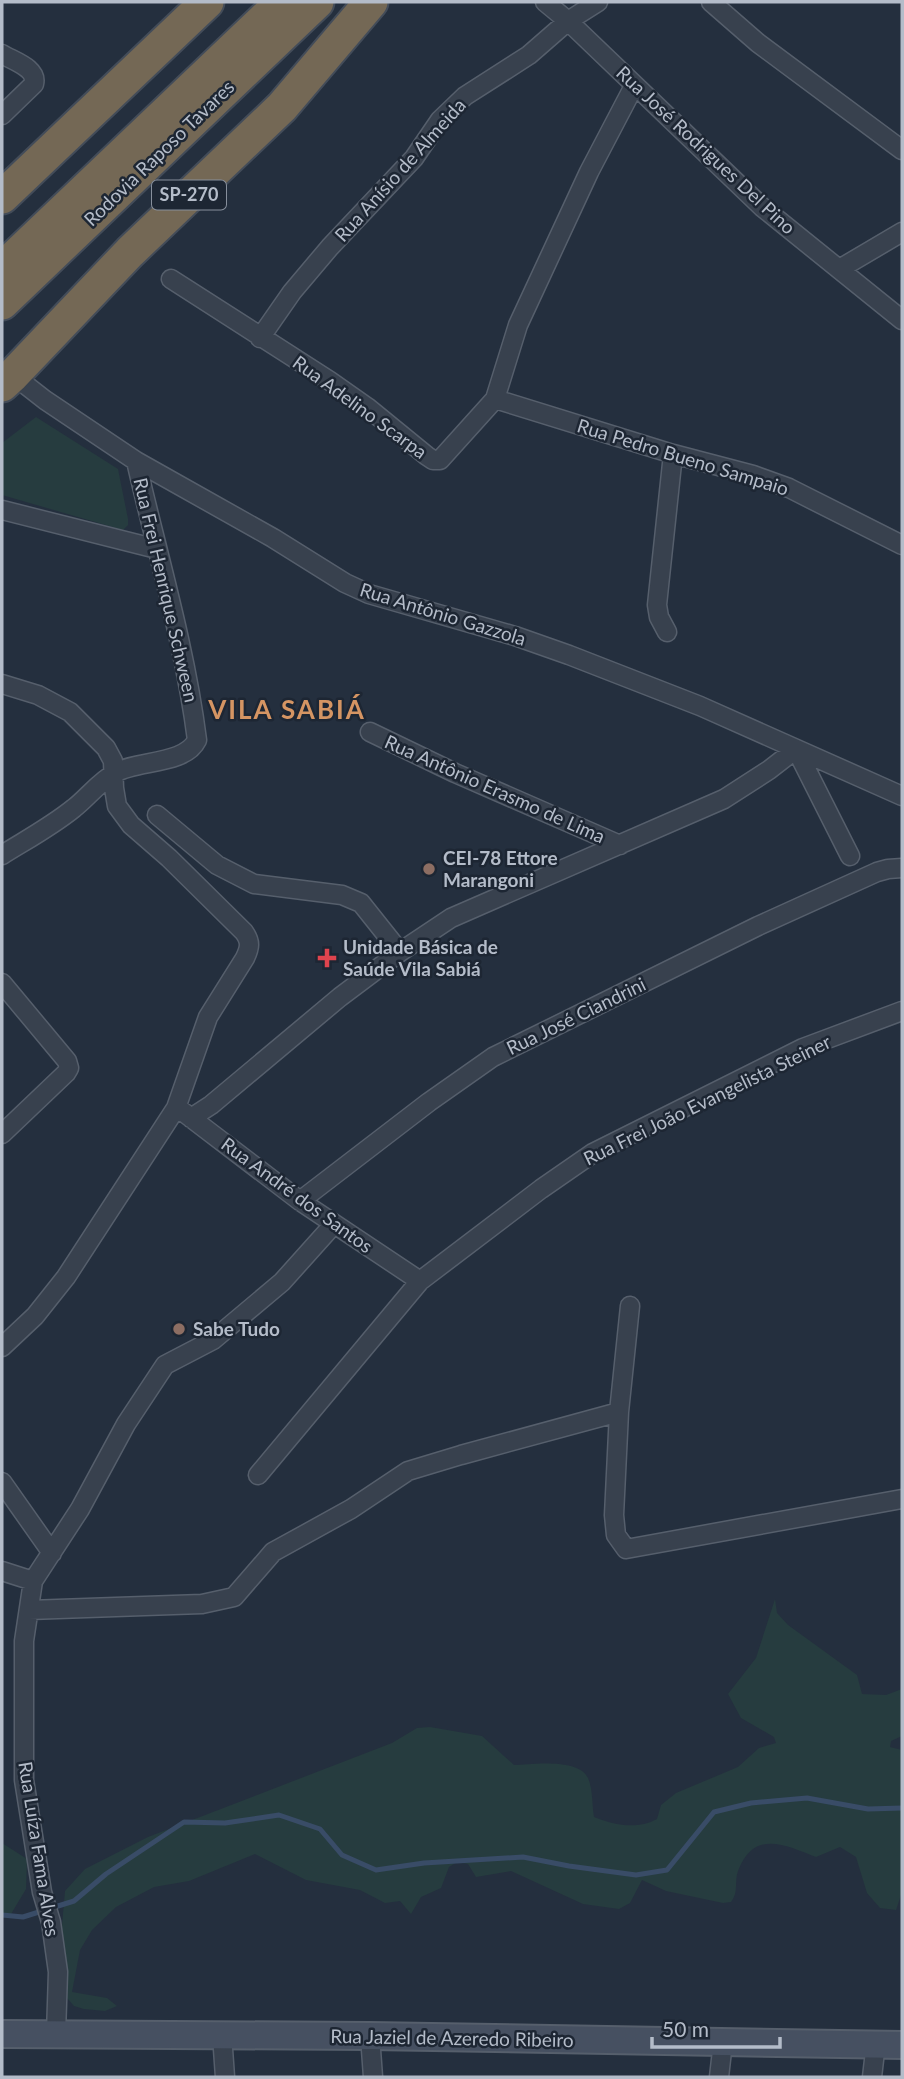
<svg xmlns="http://www.w3.org/2000/svg" width="904" height="2079" font-family="Lato,sans-serif">
  <style>
    .green { fill: #263c3f }
    .lines { fill: none; stroke-linecap: round; stroke-linejoin: round }
    .stream { stroke: #394c67; stroke-width: 5 }
    .street-casing { stroke: #565f6c; stroke-width: 21 }
    .secondary-casing { stroke: #565f6c; stroke-width: 30 }
    .highway-casing { stroke: #434c59; stroke-width: 37 }
    .street { stroke: #38414e; stroke-width: 18 }
    .secondary { stroke: #465061; stroke-width: 26 }
    .highway { stroke: #746855; stroke-width: 33 }
    .education-dot { fill: #8d6e63; stroke: #1d2633; stroke-width: 2.5 }
    .health-dot { fill: #e0444e; stroke: #1d2633; stroke-width: 2.5 }
    .labels { text-anchor: middle; stroke-width: 5; stroke-linejoin: round; paint-order: stroke }
    .shield { fill: #1d2633; stroke: #878f9c; stroke-width: 2 }
    .shield-label { font-size: 18px; font-weight: bold; fill: #b4bcc9 }
    .street-label { font-size: 19px; fill: #b4bcc9; stroke: #1d2633 }
    .poi-label { font-size: 19px; font-weight: bold; fill: #b4bcc9; stroke: #1d2633; text-anchor: start }
    .district-label { font-size: 26px; font-weight: bold; letter-spacing: 2px; fill: #d59563; stroke: #1d2633 }
  </style>
  <rect width="100%" height="100%" fill="#242f3e"/>
  <!-- green -->
  <path class="green" d="M36,417L118,469L128,519V525L123,530L2,495V443Z
    M775,1599L777,1613L788,1625L857,1675L862,1694L886,1695L902,1689V1736L891,1741L890,1747L902,1750V1892L896,1910L880,1908L867,1893L856,1857L840,1847L816,1857C785,1845 754,1829 738,1871C734,1882 739,1892 731,1902L723,1903L666,1891L642,1880L630,1903L619,1909L583,1904L511,1871L476,1877L468,1864L457,1862L449,1867L441,1888L421,1897L411,1914L400,1901L385,1903L360,1890L306,1880L255,1854L189,1881L154,1887L116,1907L92,1930L80,1950L72,1992L107,1998L117,2006L105,2011L84,2009L74,2006L67,1998L61,1937L65,1891L85,1869L148,1837L392,1743L417,1728L430,1727L482,1736L514,1765C532,1764 579,1758 588,1778C593,1789 592,1806 594,1817C614,1825 637,1830 657,1819L661,1805L676,1793L738,1767L759,1748L776,1743L774,1737L741,1718L728,1694L756,1658Z
    M2,1843L27,1859L26,1889L11,1914H2Z"/>
  <g class="lines">
    <!-- stream -->
    <path class="stream" d="M2,1915L23,1917L74,1901L106,1874L184,1822L225,1823L279,1815L320,1829L342,1855L376,1870L424,1863L523,1857L569,1866L636,1875L667,1870L714,1812L751,1803L807,1798L868,1809L902,1808"/>
    <defs>
      <path id="street" d="M545,2L568,21L762,207L902,320
        M711,2L758,43L902,150
        M2,54C13,61 38,68 34,84L2,115
        M841,268L902,232
        M171,279L330,381L367,407L427,456L433,460H440L495,399L518,325L589,172L634,86
        M260,338L292,292L330,247L414,158L440,120L465,96L529,55L568,21L598,2
        M13,375L45,400L136,461L273,538L345,583L369,594L515,636L569,655L700,706L902,796
        M495,399L673,454L753,475L789,488L902,545
        M2,510L157,549
        M667,632L659,617L657,605L673,454
        M2,684L38,695L70,712L106,748L113,761L114,788L117,806L131,825L169,858L244,932C251,942 250,947 245,958L208,1017L176,1108L66,1277L35,1316L2,1347
        M370,732L455,773L620,845
        M157,815L217,865L254,884L342,895L361,903L400,952
        M2,855C26,840 52,826 74,808C87,798 100,781 115,773C137,760 185,765 197,740C185,645 157,553 136,461
        M2,983L67,1061L69,1068L66,1073L2,1134
        M182,1111L300,1201L420,1281
        M191,1118L211,1105L340,997L400,952L451,918L724,799L769,770L796,749L850,856
        M300,1201L429,1102L493,1057L758,926L877,872L888,869L902,868
        M630,1306L619,1412L614,1515L616,1535L626,1549L902,1499
        M258,1475L420,1281L541,1189L593,1153L803,1048L902,1011
        M2,1482L52,1553
        M2,1571L33,1581
        M29,1610L202,1604L234,1597L273,1552L351,1509L408,1471L461,1455L619,1412
        M56,2034L58,1972L51,1922L42,1892L24,1780V1641L33,1581L80,1509L126,1424L165,1365L213,1340L282,1282L334,1224
        M222,2035L225,2077
        M370,2036L373,2077
        M719,2077L723,2042
        M872,2077L876,2043"/>
      <path id="secondary" d="M2,2034L370,2036L902,2045"/>
      <path id="highway" d="M2,197L207,2
        M2,269L282,2
        M2,303L317,2
        M2,385L13,375L130,252L282,107L371,2"/>
    </defs>
    <!-- street casing -->
    <use href="#street" class="street-casing"/>
    <!-- secondary casing -->
    <use href="#secondary" class="secondary-casing"/>
    <!-- highway casing -->
    <use href="#highway" class="highway-casing"/>
    <!-- street -->
    <use href="#street" class="street"/>
    <!-- secondary -->
    <use href="#secondary" class="secondary"/>
    <!-- highway -->
    <use href="#highway" class="highway"/>
  </g>
  <!-- markers -->
  <g class="education-dot">
    <circle cx="429" cy="869" r="7"/>
    <circle cx="179" cy="1329" r="7"/>
  </g>
  <path class="health-dot" d="M323.5 947.5h7v7h7v7h-7v7h-7v-7h-7v-7h7z"/>
  <g class="labels">
    <!-- shield labels -->
    <rect class="shield" x="152" y="180.5" width="74" height="29" rx="5"/>
    <g class="shield-label">
      <text x="189" y="201">SP-270</text>
    </g>
    <!-- street labels -->
    <g class="street-label">
      <text transform="translate(706 150) rotate(43)" y="7">Rua José Rodrigues Del Pino</text>
      <text transform="translate(159 153) rotate(-44)" y="7">Rodovia Raposo Tavares</text>
      <text transform="translate(400 170) rotate(-48)" y="7">Rua Anísio de Almeida</text>
      <text transform="translate(360 407) rotate(36)" y="7">Rua Adelino Scarpa</text>
      <text transform="translate(683 457) rotate(17)" y="7">Rua Pedro Bueno Sampaio</text>
      <text transform="translate(166 590) rotate(77)" y="7">Rua Frei Henrique Schween</text>
      <text transform="translate(443 614) rotate(17)" y="7">Rua Antônio Gazzola</text>
      <text transform="translate(495 789) rotate(24)" y="7">Rua Antônio Erasmo de Lima</text>
      <text transform="translate(576 1016) rotate(-26)" y="7">Rua José Ciandrini</text>
      <text transform="translate(707 1100) rotate(-26)" y="7">Rua Frei João Evangelista Steiner</text>
      <text transform="translate(297 1195) rotate(36)" y="7">Rua André dos Santos</text>
      <text transform="translate(39 1849) rotate(81)" y="7">Rua Luíza Fama Alves</text>
      <text transform="translate(452 2038) rotate(1)" y="7">Rua Jaziel de Azeredo Ribeiro</text>
    </g>
    <!-- poi labels -->
    <g class="poi-label">
      <text x="443" y="865">CEI-78 Ettore<tspan x="443" dy="22">Marangoni</tspan></text>
      <text x="343" y="954">Unidade Básica de<tspan x="343" dy="22">Saúde Vila Sabiá</tspan></text>
      <text x="193" y="1336">Sabe Tudo</text>
    </g>
    <!-- district labels -->
    <g class="district-label">
      <text x="287" y="719">VILA SABIÁ</text>
    </g>
  </g>
  <!-- border -->
  <rect width="904" height="2079" fill="none" stroke="#b4bcc9" stroke-width="7"/>
  <!-- scale -->
  <path d="M652 2037v10h128v-10" fill="none" stroke="#b4bcc9" stroke-width="3.5"/>
  <text x="662" y="2037" font-size="21" fill="#b4bcc9" stroke="#1d2633" stroke-width="5" paint-order="stroke">50 m</text>
</svg>
